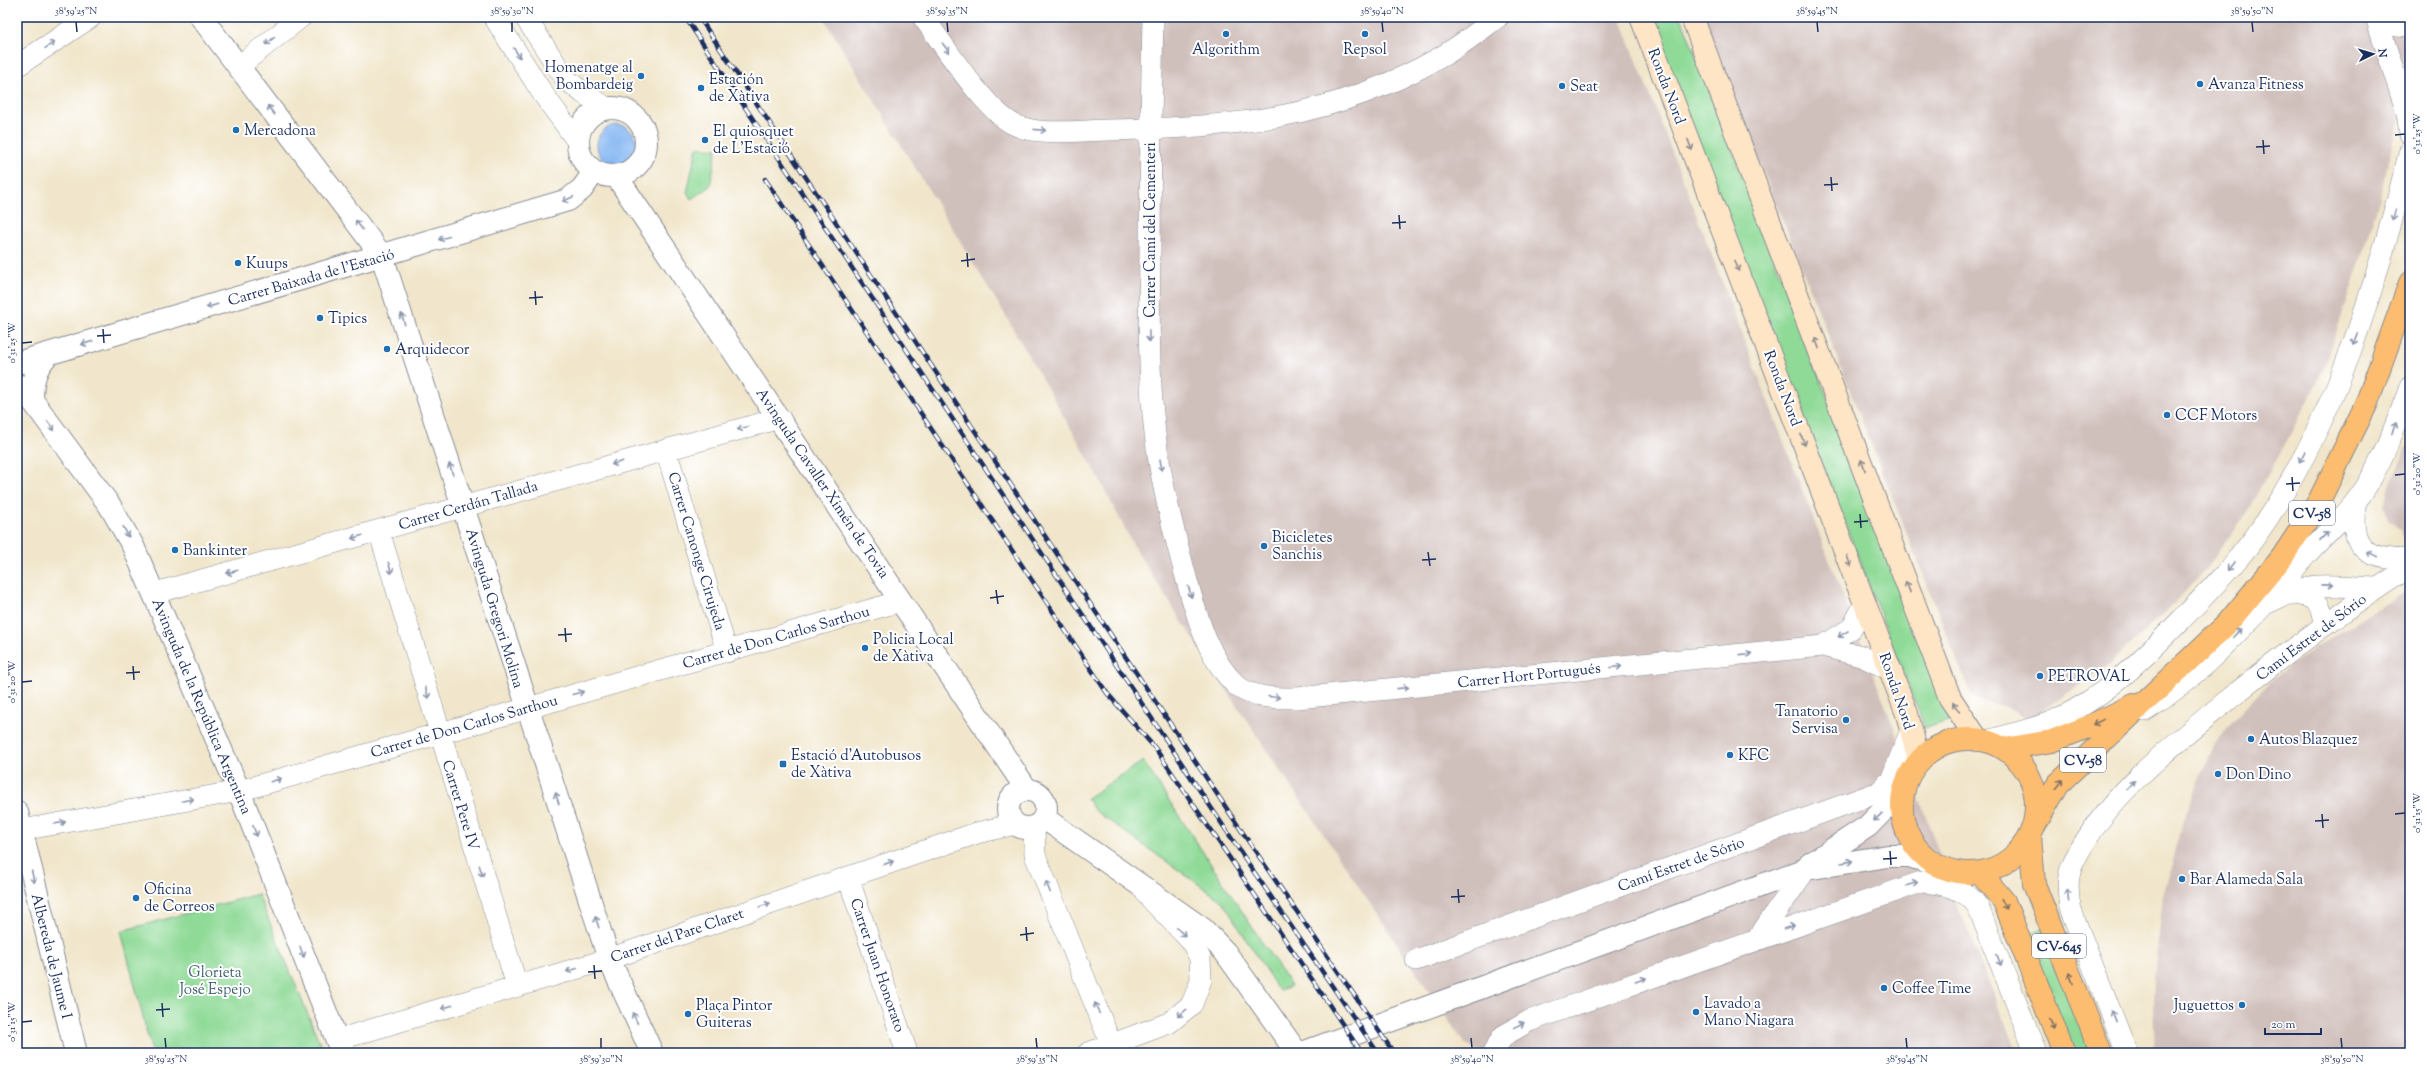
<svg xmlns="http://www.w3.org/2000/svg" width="2427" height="1070" font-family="'Sorts Mill Goudy',serif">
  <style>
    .industrial { fill: #d0c0bc }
    .green { fill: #8fda97; stroke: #55847a }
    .water { fill: #87b8f3; stroke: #5174a8 }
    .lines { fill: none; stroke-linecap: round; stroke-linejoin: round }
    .minor-casing { stroke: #868a94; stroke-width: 22 }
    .tertiary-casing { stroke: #868a94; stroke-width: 24 }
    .secondary-casing { stroke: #868a94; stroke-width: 24 }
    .primary-casing { stroke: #868a94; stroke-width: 24 }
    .minor { stroke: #fff; stroke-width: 21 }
    .tertiary { stroke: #fff; stroke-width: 22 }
    .secondary { stroke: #fee5c5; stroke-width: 22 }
    .primary { stroke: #fcbd6f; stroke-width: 22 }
    .rail-casing { stroke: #1b2f5e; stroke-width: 4.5 }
    .rail { stroke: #fff; stroke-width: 3; stroke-dasharray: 9; stroke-linecap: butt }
    .oneway { stroke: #8d97ae }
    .oneway2 { stroke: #8c8a92 }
    .oneway3 { stroke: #806f66 }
    .ticks { fill: none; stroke: #1b2f5e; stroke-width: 1.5 }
    .poi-dot { fill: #1f6fb2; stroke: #fff; stroke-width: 1.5 }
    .labels { text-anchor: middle; stroke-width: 4; stroke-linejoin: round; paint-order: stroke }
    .shield { fill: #fff; stroke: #5f6d8e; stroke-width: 1 }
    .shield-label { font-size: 14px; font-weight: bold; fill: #1b2f5e }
    .poi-label { font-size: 15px; fill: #1b2f5e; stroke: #fff; text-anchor: start }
    .street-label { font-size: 15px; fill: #1b2f5e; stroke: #fff }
    .park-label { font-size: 15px; fill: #3e626f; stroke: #fff }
    .neatline { fill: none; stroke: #1b2f5e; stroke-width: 1.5 }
    .ticks-label { font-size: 10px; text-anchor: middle; fill: #1b2f5e }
  </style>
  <rect width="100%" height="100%" fill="#fff"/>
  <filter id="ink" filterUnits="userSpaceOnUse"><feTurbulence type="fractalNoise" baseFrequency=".025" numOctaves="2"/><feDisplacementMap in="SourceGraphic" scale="8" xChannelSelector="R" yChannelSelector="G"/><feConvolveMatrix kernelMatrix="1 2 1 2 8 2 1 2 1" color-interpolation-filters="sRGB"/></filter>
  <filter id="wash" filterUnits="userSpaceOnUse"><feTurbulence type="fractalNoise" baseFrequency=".012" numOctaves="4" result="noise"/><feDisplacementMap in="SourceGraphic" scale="16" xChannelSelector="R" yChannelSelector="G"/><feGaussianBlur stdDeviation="0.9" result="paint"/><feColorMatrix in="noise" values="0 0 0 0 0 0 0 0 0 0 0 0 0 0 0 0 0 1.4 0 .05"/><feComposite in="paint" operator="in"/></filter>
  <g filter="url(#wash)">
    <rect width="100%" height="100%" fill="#f1e6cb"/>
    <!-- industrial -->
    <path class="industrial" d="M823,17H1620L1897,736L1959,909L2017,1053H1481L1464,1043L1235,703L1137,552L1093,467L1004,313Z
      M1702,17H2410V79L2378,203L2351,290L2320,378L2288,439L2246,513L2212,561L2175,603L2109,664L2029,720L2012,710L1972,698Z
      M2410,441V555L2401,529L2388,519L2384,504L2389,486Z
      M2410,590V1053H2155L2153,1007L2154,978L2163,896L2184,820L2197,783L2213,750L2231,722L2273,679L2312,649Z"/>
    <!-- green -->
    <path class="green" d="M1647,17H1681L1951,720L1925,728Z
      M697,147L717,149L710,186L691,199L687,193Z
      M1143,761L1291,986L1279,991L1222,901L1094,810L1087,798Z
      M258,894L324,1053H152L121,931Z
      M2043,928L2092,1053H2074L2027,934Z"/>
    <!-- water -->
    <path class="water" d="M597 145a20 20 0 1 1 40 0a20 20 0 1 1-40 0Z"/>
  </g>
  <g filter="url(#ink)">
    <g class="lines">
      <defs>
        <path id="minor" d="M494,17L543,94L578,142
          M525,17L565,78L583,93L607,108
          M923,17C944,45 984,109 1013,124C1038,137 1082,130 1110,130C1231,128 1332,119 1439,58C1459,47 1479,31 1498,17
          M1153,17C1151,96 1150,175 1150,254C1149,314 1148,374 1155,434C1161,483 1174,533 1187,581C1197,616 1208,659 1236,685C1252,699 1277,698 1297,698L1823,646
          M2376,17L2407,113L2410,134
          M2377,19L2397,26L2410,27
          M17,66L91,17
          M238,67L301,17
          M666,450L727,652
          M2356,501C2348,547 2365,561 2410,559
          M379,531L517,986
          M155,593L780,418
          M2288,594C2313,595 2321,598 2324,624
          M2270,602C2316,578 2328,587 2377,588
          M1865,603L1852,628L1823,646L1861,656L1891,670
          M2145,711C2189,683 2227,644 2263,606C2279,591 2291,572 2306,555C2327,532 2353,510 2369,482C2386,453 2398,419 2410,387
          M1985,741C2008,735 2033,730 2055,720C2104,698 2144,658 2181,620C2206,594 2233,567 2255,537C2336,423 2377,284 2410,150
          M1034,827L1035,855L1111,1044
          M22,830L239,791L901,601
          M848,877L907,1053
          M1758,938L1806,869
          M1416,960L1879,792L1891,780L1911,730
          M337,1040L609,959L977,833L1015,824
          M1088,1053L1169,1023L1192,1004L1201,980L1200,958L1191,941L1147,895
          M1493,1053L1503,1036L1529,1021L1921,882C1942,883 1966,888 1978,907L2036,1053
          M2127,1053L2070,908C2068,891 2066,877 2074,861C2107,796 2168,749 2223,704C2283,655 2344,609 2410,567"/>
        <path id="tertiary" d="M201,17L382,256L609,959L652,1053
          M578 142a34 34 0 1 1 68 0a34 34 0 1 1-68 0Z
          M617,177L1027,790
          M17,363L568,200L582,189L594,172
          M17,385L32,400L110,506L133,546L239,791L342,1053
          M32,400C32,381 35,367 49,354
          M1008 809a19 19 0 1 1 38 0a19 19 0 1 1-38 0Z
          M17,812L76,1053
          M1044,818L1203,929L1225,952L1297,1053
          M1810,864L1868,826L1904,789
          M1302,1053L1806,869L1888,856H1909L1935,864"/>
        <path id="secondary" d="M1641,17L1907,714L1919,761
          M1692,17L1950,698L1978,740"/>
        <path id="primary" d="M1902 806a67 67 0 1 1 134 0a67 67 0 1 1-134 0Z
          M2005,749L2052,741L2090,726L2134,705
          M2032,830L2058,784L2227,624L2281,559L2299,532L2319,501L2366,405L2410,283
          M2030,835L2034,884L2101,1053
          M1980,873L2004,901L2064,1053"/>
      </defs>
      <!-- minor casing -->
      <use href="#minor" class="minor-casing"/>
      <!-- tertiary casing -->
      <use href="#tertiary" class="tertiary-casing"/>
      <!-- secondary casing -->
      <use href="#secondary" class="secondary-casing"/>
      <!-- primary casing -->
      <use href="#primary" class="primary-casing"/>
      <!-- minor -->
      <use href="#minor" class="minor"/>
      <!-- tertiary -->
      <use href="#tertiary" class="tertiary"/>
      <!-- secondary -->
      <use href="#secondary" class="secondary"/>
      <!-- primary -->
      <use href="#primary" class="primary"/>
      <defs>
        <path id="rail" d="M685,17L1250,866L1378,1053
          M699,17L1249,842L1394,1053
          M765,179L1107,693L1155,748L1362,1053"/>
      </defs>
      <!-- rail casing -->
      <use href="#rail" class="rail-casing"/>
      <!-- rail -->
      <use href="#rail" class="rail"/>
    </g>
    <!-- one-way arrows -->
    <defs><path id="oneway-shaft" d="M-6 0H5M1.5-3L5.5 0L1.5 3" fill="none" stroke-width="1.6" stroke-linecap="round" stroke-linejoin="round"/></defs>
    <g class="oneway">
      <use href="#oneway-shaft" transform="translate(270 41) rotate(141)"/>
      <use href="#oneway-shaft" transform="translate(50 45) rotate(-34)"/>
      <use href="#oneway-shaft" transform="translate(946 48) rotate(53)"/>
      <use href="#oneway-shaft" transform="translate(517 53) rotate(57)"/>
      <use href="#oneway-shaft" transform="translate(271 110) rotate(-127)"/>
      <use href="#oneway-shaft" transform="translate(1040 130) rotate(6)"/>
      <use href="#oneway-shaft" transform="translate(568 199) rotate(157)"/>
      <use href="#oneway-shaft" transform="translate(2394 215) rotate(105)"/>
      <use href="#oneway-shaft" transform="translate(359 225) rotate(-127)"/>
      <use href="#oneway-shaft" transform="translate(444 238) rotate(163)"/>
      <use href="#oneway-shaft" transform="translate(212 306) rotate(164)"/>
      <use href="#oneway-shaft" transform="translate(403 319) rotate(-108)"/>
      <use href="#oneway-shaft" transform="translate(1149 336) rotate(89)"/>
      <use href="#oneway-shaft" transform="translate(2355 339) rotate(111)"/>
      <use href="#oneway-shaft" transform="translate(87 343) rotate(164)"/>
      <use href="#oneway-shaft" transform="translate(51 426) rotate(54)"/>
      <use href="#oneway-shaft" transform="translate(743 428) rotate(165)"/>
      <use href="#oneway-shaft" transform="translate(2394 428) rotate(-68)"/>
      <use href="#oneway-shaft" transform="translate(2302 457) rotate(118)"/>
      <use href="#oneway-shaft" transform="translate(617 463) rotate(164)"/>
      <use href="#oneway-shaft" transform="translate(1161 465) rotate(80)"/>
      <use href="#oneway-shaft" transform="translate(451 469) rotate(-108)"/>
      <use href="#oneway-shaft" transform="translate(126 532) rotate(62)"/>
      <use href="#oneway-shaft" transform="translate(2324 536) rotate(-47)"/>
      <use href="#oneway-shaft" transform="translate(357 537) rotate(164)"/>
      <use href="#oneway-shaft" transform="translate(2372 554) rotate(-154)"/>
      <use href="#oneway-shaft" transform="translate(2231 566) rotate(129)"/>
      <use href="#oneway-shaft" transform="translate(390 568) rotate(73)"/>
      <use href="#oneway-shaft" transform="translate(232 572) rotate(164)"/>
      <use href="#oneway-shaft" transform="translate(2327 585) rotate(1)"/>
      <use href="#oneway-shaft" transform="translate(1190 592) rotate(74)"/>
      <use href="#oneway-shaft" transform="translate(2237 633) rotate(-46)"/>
      <use href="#oneway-shaft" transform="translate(1843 634) rotate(148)"/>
      <use href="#oneway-shaft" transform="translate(1746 654) rotate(-6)"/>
      <use href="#oneway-shaft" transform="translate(1616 667) rotate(-6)"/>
      <use href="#oneway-shaft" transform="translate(1403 688) rotate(-6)"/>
      <use href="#oneway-shaft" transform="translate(427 693) rotate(73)"/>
      <use href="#oneway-shaft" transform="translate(578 693) rotate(-15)"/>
      <use href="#oneway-shaft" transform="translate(1274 697) rotate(5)"/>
      <use href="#oneway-shaft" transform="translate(276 780) rotate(-16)"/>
      <use href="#oneway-shaft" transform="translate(2131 785) rotate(-49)"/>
      <use href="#oneway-shaft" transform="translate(557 798) rotate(-108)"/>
      <use href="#oneway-shaft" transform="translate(188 800) rotate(-10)"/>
      <use href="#oneway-shaft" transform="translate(1878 817) rotate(137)"/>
      <use href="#oneway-shaft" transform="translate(60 823) rotate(-10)"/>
      <use href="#oneway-shaft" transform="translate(255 831) rotate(69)"/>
      <use href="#oneway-shaft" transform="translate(1847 862) rotate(-10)"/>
      <use href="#oneway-shaft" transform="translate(888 863) rotate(-19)"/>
      <use href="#oneway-shaft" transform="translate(481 871) rotate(73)"/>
      <use href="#oneway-shaft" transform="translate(33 877) rotate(77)"/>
      <use href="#oneway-shaft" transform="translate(1912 884) rotate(-18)"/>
      <use href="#oneway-shaft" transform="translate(1048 887) rotate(-112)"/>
      <use href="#oneway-shaft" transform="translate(2068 895) rotate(-96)"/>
      <use href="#oneway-shaft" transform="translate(765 905) rotate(-19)"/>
      <use href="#oneway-shaft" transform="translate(597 922) rotate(-108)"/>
      <use href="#oneway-shaft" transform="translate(1789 927) rotate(-19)"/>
      <use href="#oneway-shaft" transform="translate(1181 932) rotate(44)"/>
      <use href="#oneway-shaft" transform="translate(302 952) rotate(69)"/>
      <use href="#oneway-shaft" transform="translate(1999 960) rotate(69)"/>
      <use href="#oneway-shaft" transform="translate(572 970) rotate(164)"/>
      <use href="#oneway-shaft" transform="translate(1641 980) rotate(-20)"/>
      <use href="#oneway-shaft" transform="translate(447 1007) rotate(163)"/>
      <use href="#oneway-shaft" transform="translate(1097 1008) rotate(-112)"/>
      <use href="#oneway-shaft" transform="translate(1182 1013) rotate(142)"/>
      <use href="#oneway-shaft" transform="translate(2113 1016) rotate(-111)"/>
      <use href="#oneway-shaft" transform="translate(635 1018) rotate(-115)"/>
      <use href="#oneway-shaft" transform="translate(1519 1025) rotate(-26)"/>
    </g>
    <g class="oneway2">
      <use href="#oneway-shaft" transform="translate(1690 145) rotate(69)"/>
      <use href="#oneway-shaft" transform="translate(1737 266) rotate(69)"/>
      <use href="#oneway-shaft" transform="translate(1817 343) rotate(-111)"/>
      <use href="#oneway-shaft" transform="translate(1803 440) rotate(69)"/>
      <use href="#oneway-shaft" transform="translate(1863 465) rotate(-111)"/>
      <use href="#oneway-shaft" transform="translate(1849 561) rotate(69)"/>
      <use href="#oneway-shaft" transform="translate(1908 587) rotate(-111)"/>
      <use href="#oneway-shaft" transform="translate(1956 707) rotate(-124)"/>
    </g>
    <g class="oneway3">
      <use href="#oneway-shaft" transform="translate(2098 722) rotate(154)"/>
      <use href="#oneway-shaft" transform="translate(2059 784) rotate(-51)"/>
      <use href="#oneway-shaft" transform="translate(2004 904) rotate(62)"/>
      <use href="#oneway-shaft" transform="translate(2071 978) rotate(-111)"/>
      <use href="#oneway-shaft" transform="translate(2052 1024) rotate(68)"/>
    </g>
  </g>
  <!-- ticks -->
  <path class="ticks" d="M76,22L77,32M512,22V32M947,22L948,32M1382,22L1383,32M1817,22L1818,32M2252,22L2253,32M2395,135L2405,134M2263,140L2264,154M2256,147L2270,146M1831,177L1832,191M1824,185L1838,184M1399,215L1400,229M1392,223L1406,222M967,253L968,267M961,261L975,259M535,291L536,305M529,298L543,297M103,329L104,343M97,336L111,335M22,343L32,342M2395,475L2405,474M2292,477L2293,491M2286,484L2300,483M1860,514L1861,528M1854,522L1868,521M1428,552L1430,566M1422,560L1436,559M996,590L998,604M990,598L1004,596M565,628L566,642M558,635L572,634M133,666L134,680M126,673L140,672M22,682L32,681M2322,814L2323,828M2395,814L2405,813M2315,821L2329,820M1890,851L1891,865M1883,859L1897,858M1458,889L1459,903M1451,897L1465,896M1026,927L1027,941M1020,935L1034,933M594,965L595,979M588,972L602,971M162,1003L163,1017M156,1010L170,1009M22,1022L32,1021M165,1038L166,1048M601,1038V1048M1036,1038L1037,1048M1471,1038L1472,1048M1906,1038L1907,1048M2341,1038L2342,1048"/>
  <!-- markers -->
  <g class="poi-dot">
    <circle cx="1226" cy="34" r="4"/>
    <circle cx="1365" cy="34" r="4"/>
    <circle cx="641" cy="76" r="4"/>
    <circle cx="2200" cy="84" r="4"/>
    <circle cx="1562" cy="86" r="4"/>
    <circle cx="701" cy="88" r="4"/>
    <circle cx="236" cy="130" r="4"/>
    <circle cx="705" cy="140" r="4"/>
    <circle cx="238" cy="263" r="4"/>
    <circle cx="320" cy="318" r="4"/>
    <circle cx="387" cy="349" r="4"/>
    <circle cx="2167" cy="415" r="4"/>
    <circle cx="1264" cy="546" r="4"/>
    <circle cx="175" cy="550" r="4"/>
    <circle cx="865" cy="648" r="4"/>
    <circle cx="2040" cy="676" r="4"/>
    <circle cx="1846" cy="720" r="4"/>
    <circle cx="2251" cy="739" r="4"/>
    <circle cx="1730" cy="755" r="4"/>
    <rect x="779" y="760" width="8" height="8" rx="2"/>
    <circle cx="2218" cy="774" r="4"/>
    <circle cx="2182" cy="879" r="4"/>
    <circle cx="136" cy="898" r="4"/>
    <circle cx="1884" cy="988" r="4"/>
    <circle cx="2242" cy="1005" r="4"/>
    <circle cx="1696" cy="1012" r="4"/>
    <circle cx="688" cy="1014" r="4"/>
  </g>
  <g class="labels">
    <!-- shield labels -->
    <g class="shield">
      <rect x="2289" y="501" width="46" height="24" rx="3"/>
      <rect x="2060" y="748" width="46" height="24" rx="3"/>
      <rect x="2032" y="934" width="54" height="24" rx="3"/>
    </g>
    <g class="shield-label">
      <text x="2312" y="518">CV-58</text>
      <text x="2083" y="765">CV-58</text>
      <text x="2059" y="951">CV-645</text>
    </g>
    <!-- poi labels -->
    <g class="poi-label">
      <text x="1226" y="54" text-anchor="middle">Algorithm</text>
      <text x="1365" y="54" text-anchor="middle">Repsol</text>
      <text x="633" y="72" text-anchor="end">Homenatge al<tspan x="633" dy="17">Bombardeig</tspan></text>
      <text x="709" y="84">Estación<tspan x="709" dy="17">de Xàtiva</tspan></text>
      <text x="2208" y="89">Avanza Fitness</text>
      <text x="1570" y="91">Seat</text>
      <text x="244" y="135">Mercadona</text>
      <text x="713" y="136">El quiosquet<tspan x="713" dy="17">de L'Estació</tspan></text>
      <text x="246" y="268">Kuups</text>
      <text x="328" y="323">Tipics</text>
      <text x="395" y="354">Arquidecor</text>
      <text x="2175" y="420">CCF Motors</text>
      <text x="1272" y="542">Bicicletes<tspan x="1272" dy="17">Sanchis</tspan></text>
      <text x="183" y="555">Bankinter</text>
      <text x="873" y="644">Policia Local<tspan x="873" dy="17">de Xàtiva</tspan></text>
      <text x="2048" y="681">PETROVAL</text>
      <text x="1838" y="716" text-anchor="end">Tanatorio<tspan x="1838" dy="17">Servisa</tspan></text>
      <text x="2259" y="744">Autos Blazquez</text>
      <text x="791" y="760">Estació d'Autobusos<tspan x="791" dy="17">de Xàtiva</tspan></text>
      <text x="1738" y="760">KFC</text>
      <text x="2226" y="779">Don Dino</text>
      <text x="2190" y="884">Bar Alameda Sala</text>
      <text x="144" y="894">Oficina<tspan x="144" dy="17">de Correos</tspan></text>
      <text x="1892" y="993">Coffee Time</text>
      <text x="1704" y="1008">Lavado a<tspan x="1704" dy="17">Mano Niagara</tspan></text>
      <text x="696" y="1010">Plaça Pintor<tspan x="696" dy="17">Guiteras</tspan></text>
      <text x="2234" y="1010" text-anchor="end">Juguettos</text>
    </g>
    <!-- street labels -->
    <g class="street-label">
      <text transform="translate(1667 86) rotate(69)" y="5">Ronda Nord</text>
      <text transform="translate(1150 230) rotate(-90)" y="5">Carrer Camí del Cementeri</text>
      <text transform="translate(311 277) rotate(-16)" y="5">Carrer Baixada de l'Estació</text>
      <text transform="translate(1783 388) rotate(69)" y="5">Ronda Nord</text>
      <text transform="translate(823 483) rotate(56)" y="5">Avinguda Cavaller Ximén de Tovia</text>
      <text transform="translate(468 505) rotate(-16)" y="5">Carrer Cerdán Tallada</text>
      <text transform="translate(697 551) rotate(73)" y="5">Carrer Canonge Cirujeda</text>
      <text transform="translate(495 608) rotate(73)" y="5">Avinguda Gregori Molina</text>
      <text transform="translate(776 637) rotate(-16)" y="5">Carrer de Don Carlos Sarthou</text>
      <text transform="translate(2311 637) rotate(-37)" y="5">Camí Estret de Sório</text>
      <text transform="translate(1529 675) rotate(-6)" y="5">Carrer Hort Portugués</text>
      <text transform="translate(1897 691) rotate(71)" y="5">Ronda Nord</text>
      <text transform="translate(202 706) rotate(67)" y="5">Avinguda de la República Argentina</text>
      <text transform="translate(464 726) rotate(-16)" y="5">Carrer de Don Carlos Sarthou</text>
      <text transform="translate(461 805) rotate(73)" y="5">Carrer Pere IV</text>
      <text transform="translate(1681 864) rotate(-20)" y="5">Camí Estret de Sório</text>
      <text transform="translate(677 935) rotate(-19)" y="5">Carrer del Pare Claret</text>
      <text transform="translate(52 956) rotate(76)" y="5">Albereda de Jaume I</text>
      <text transform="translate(878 965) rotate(71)" y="5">Carrer Juan Honorato</text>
    </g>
    <!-- park labels -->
    <g class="park-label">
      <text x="215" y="977">Glorieta<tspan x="215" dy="17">José Espejo</tspan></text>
    </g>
  </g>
  <!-- margin -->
  <rect width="2427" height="1070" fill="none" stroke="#fff" stroke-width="44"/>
  <!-- north arrow -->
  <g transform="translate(2373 54) rotate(85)" stroke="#ffffff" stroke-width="3" paint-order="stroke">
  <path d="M0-3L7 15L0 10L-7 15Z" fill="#1b2f5e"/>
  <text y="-6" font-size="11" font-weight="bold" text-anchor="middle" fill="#1b2f5e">N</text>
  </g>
  <!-- scale -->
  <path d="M2265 1028v6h56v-6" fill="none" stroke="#1b2f5e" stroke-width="2"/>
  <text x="2271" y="1028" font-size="12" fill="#1b2f5e" stroke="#ffffff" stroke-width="3" paint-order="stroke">20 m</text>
  <rect x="22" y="22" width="2383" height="1026" class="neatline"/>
  <g class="ticks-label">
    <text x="76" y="14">38°59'25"N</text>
    <text x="512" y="14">38°59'30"N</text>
    <text x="947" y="14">38°59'35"N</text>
    <text x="1382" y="14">38°59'40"N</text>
    <text x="1817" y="14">38°59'45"N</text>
    <text x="2252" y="14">38°59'50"N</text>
    <text transform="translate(2416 134) rotate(-90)" y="4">0°31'25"W</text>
    <text transform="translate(11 343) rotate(-90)" y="4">0°31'25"W</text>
    <text transform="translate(2416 474) rotate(-90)" y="4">0°31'20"W</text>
    <text transform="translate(11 682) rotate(-90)" y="4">0°31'20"W</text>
    <text transform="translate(2416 813) rotate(-90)" y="4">0°31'15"W</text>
    <text transform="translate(11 1022) rotate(-90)" y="4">0°31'15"W</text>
    <text x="166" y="1062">38°59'25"N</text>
    <text x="601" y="1062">38°59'30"N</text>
    <text x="1037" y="1062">38°59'35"N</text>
    <text x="1472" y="1062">38°59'40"N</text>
    <text x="1907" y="1062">38°59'45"N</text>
    <text x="2342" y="1062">38°59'50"N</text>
  </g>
</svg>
